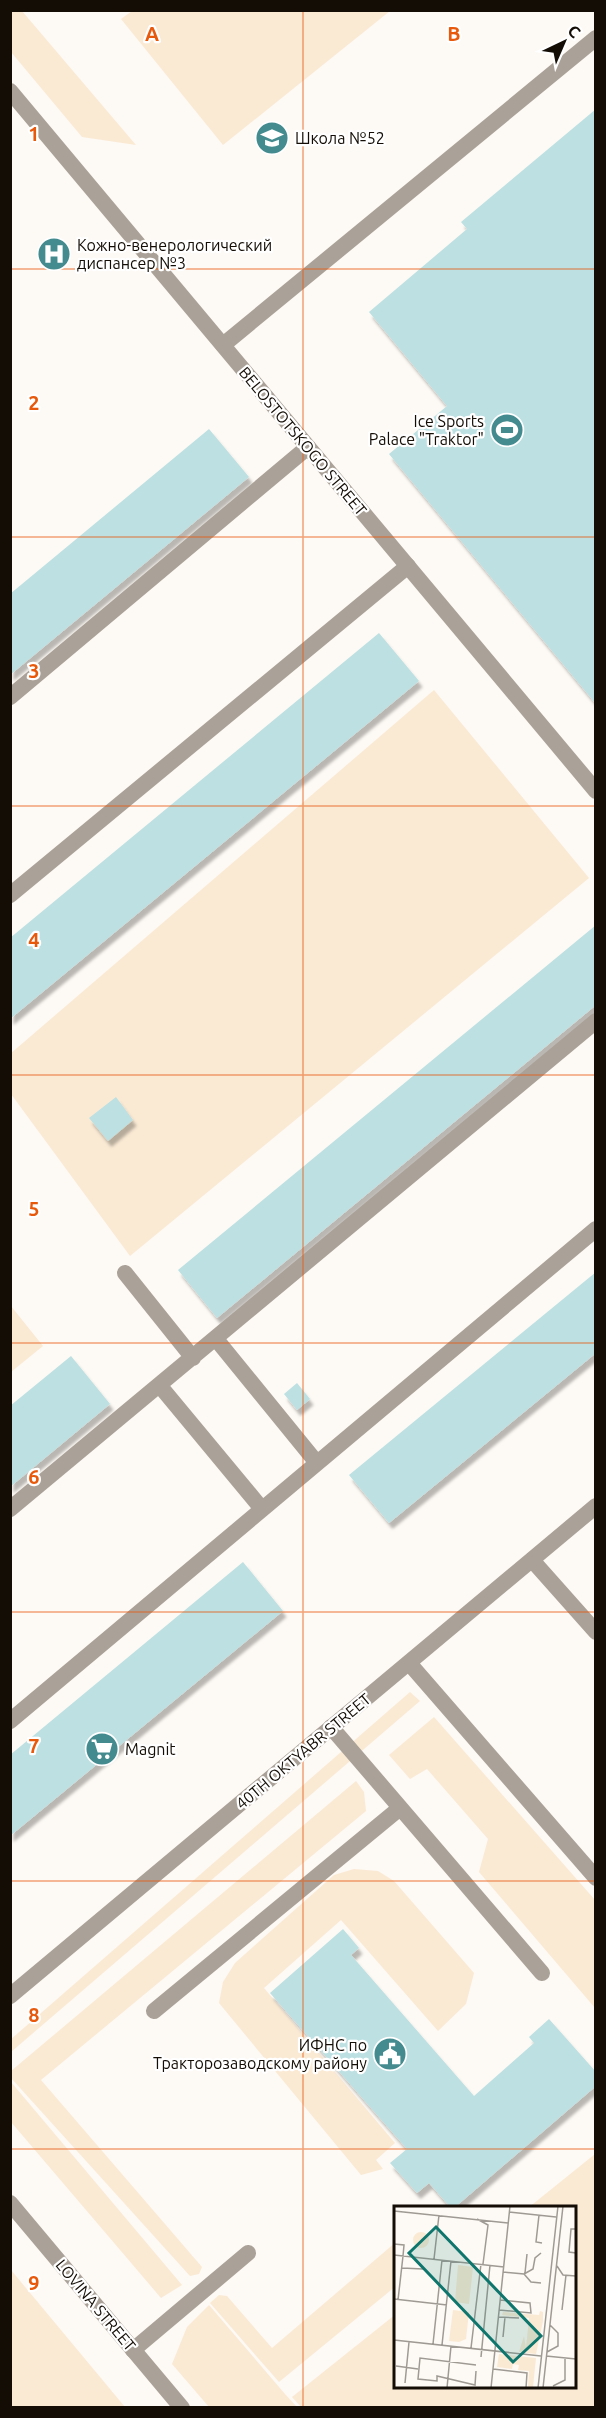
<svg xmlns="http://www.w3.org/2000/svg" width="606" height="2418" font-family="Ubuntu,sans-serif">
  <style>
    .green { fill: #faead4 }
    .building { fill: #bde0e2; filter: url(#shadow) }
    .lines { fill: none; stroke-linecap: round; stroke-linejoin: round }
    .service { stroke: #aaa298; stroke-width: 16 }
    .tertiary { stroke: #aaa298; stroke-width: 16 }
    .grid { fill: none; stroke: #e8590c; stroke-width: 1.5; stroke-opacity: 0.55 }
    .labels { text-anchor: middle; stroke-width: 4.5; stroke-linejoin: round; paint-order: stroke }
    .poi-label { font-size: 16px; fill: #130d05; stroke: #fff; text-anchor: start }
    .street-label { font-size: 16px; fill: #130d05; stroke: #fff }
    .inset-road { fill: none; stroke: #9f9b94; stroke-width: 1.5 }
    .view { fill: #0f766e; fill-opacity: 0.15; stroke: #0f766e; stroke-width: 3 }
    .inset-edge { fill: none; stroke: #130d05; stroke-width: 3 }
    .grid-label { font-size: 20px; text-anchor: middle; font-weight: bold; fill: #e8590c; stroke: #fff; stroke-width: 4.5; stroke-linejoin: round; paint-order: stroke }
  </style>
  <defs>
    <filter id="shadow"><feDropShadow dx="3.5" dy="6" stdDeviation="1.5" flood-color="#0004"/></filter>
  </defs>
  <rect width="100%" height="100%" fill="#fdf9f4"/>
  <!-- green -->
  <path class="green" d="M10,11H22L136,145L82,137L11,52Z
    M132,11V10L390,11L223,145L121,19Z
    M434,690L589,878L130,1256L11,1094L10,1054Z
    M11,1306L43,1346L11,1372H10Z
    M410,1692L420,1701L11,2052L10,2040Z
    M434,1717L595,1900V2008L479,1872L488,1839L427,1769L410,1779L389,1755Z
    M356,1781L364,1792L366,1811L41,2080L202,2267L199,2274L190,2276L11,2078V2071Z
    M354,1869L378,1871L394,1881L474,1973L466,2004L438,2031L341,1920L264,1988L395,2143L376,2160L383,2169L361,2175L219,2003L223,1982L235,1963L334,1875Z
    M11,2082L182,2285L161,2298L11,2122Z
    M595,2154V2406L301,2407L292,2397L396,2314V2386H574V2208H528Z
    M396,2242V2286L279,2382L210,2303L219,2295L227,2296L272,2348Z
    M11,2270L125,2407H11Z
    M209,2305L285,2394L297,2407H209L172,2364L187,2327Z"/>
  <!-- building -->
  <path class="building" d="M596,109V704L389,454L447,406L369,312L467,229L461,222Z
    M209,429L249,477L10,675V594Z
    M379,633L419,681L10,1019V938Z
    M596,925V1005L217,1318L178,1270Z
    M116,1097L133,1120L108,1141L89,1118Z
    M596,1272V1353L389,1523L349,1475Z
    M71,1356L110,1404L10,1487V1406Z
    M297,1383L310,1399L297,1410L284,1394Z
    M243,1562L283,1611L10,1836V1755Z
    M343,1929L359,1948L351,1955L474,2096L534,2043L529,2037L549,2019L596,2072V2086L454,2208H451L429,2183L417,2193L390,2163L407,2149L270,1993Z"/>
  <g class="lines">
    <!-- service -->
    <path class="service" d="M223,345L596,38
      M10,697L308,447
      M10,895L408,566
      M125,1273L193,1358
      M216,1339L317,1463
      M160,1386L262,1509
      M10,1509L596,1021
      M532,1560L596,1632
      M409,1663L596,1878
      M10,1721L596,1229
      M331,1727L542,1973
      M154,2011L400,1808
      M133,2350L248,2253"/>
    <!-- tertiary -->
    <path class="tertiary" d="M10,91L596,791
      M10,1996L596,1506
      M10,2203L182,2408"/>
  </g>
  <!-- grid -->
  <path class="grid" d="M303,10V2408M10,269H596M10,537H596M10,806H596M10,1075H596M10,1343H596M10,1612H596M10,1881H596M10,2149H596"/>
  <!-- icons -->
  <defs>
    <symbol id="school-disc" viewBox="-11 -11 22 22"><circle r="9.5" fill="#438b8f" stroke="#fff"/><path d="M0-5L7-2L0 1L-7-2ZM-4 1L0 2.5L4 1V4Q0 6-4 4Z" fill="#fff"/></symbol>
    <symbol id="hospital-disc" viewBox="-11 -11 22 22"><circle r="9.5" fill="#438b8f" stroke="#fff"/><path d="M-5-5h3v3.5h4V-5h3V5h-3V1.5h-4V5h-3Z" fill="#fff"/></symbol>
    <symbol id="stadium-disc" viewBox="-11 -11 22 22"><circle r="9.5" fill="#438b8f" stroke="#fff"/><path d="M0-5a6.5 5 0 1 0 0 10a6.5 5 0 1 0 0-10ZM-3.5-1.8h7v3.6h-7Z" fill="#fff"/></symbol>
    <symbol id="supermarket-disc" viewBox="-11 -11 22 22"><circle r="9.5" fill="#438b8f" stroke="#fff"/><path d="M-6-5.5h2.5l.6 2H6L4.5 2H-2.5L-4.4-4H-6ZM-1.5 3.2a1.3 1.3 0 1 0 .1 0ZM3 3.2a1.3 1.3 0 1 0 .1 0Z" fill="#fff"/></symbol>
    <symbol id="civic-disc" viewBox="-11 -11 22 22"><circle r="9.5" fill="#438b8f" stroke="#fff"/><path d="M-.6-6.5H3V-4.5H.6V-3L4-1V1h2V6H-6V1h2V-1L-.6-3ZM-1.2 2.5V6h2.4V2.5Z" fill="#fff"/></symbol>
  </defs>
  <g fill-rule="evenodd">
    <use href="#school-disc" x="253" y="119" width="38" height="38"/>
    <use href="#hospital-disc" x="35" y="235" width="38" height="38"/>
    <use href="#stadium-disc" x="488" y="411" width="38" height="38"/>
    <use href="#supermarket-disc" x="83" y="1730" width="38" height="38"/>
    <use href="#civic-disc" x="371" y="2035" width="38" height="38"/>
  </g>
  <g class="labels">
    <!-- poi labels -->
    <g class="poi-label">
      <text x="295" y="144">Школа №52</text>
      <text x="77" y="251">Кожно-венерологический<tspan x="77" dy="18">диспансер №3</tspan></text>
      <text x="484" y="427" text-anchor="end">Ice Sports<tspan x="484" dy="18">Palace "Traktor"</tspan></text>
      <text x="125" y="1755">Magnit</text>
      <text x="367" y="2051" text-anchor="end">ИФНС по<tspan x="367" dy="18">Тракторозаводскому району</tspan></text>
    </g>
    <!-- street labels -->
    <g class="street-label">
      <text transform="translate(303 441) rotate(50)" y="6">BELOSTOTSKOGO STREET</text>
      <text transform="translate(303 1751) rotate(-40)" y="6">40TH OKTYABR STREET</text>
      <text transform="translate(96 2305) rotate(50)" y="6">LOVINA STREET</text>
    </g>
  </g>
  <!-- overview -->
  <g transform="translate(394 2206)">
    <rect width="182" height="182" fill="#fdf9f4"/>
    <path d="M19 34a8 8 0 1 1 16 0a8 8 0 1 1-16 0ZM64,59L79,61L75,98L61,96ZM59,104L75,106L72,133L65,136L55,135ZM146,105L149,106V115L142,148L125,146L130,130L132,142L135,112L108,109L109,106L145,109ZM105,148L142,152L139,181H134L135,165L124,164L125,159L119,158L118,163L103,161Z" fill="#faead4"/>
    <path class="inset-road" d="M0,5L114,17M115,6L162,11M145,9L142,36L148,37M83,13L94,19L89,58M182,23H177L175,46L182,47M0,38L10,39L9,50M0,49L110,61M40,53L45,9M163,60L169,69L182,70M8,62L29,63M109,66L130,68L137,76L147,77M131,67L133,48M130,68L139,63L141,52L147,47M0,93L53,99M4,94L9,50M105,104L137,107L136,97L106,94M168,104L172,69M104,111L125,112M109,131L111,111M0,134L147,150M39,138L48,54M48,139L57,55M77,142L87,58M153,146L164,140V127L156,119M0,150V169M152,150L182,153M87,151L96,59M82,159L26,152L24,173L43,175V170L81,179L82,165M2,160L24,163M99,163L133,167L132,182M11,177L15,136M159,180L171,174V152M53,182L57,140M97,182L116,0M144,182L164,0M149,182L169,0"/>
    <path class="view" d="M42,21L147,130L119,156L15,47Z"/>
    <rect width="182" height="182" class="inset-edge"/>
  </g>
  <g class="grid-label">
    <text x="152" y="41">A</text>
    <text x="454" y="41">B</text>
    <text x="34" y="141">1</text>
    <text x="34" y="410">2</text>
    <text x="34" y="678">3</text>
    <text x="34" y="947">4</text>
    <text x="34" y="1216">5</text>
    <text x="34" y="1484">6</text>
    <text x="34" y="1753">7</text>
    <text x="34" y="2022">8</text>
    <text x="34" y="2290">9</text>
  </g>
  <!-- border -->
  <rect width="606" height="2418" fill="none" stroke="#130d05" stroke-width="24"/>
  <!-- north arrow -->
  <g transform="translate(564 42) rotate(44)" stroke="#ffffff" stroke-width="4.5" paint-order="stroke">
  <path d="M0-4.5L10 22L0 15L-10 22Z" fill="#130d05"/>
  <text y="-9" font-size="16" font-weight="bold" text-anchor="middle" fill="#130d05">С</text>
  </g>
</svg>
